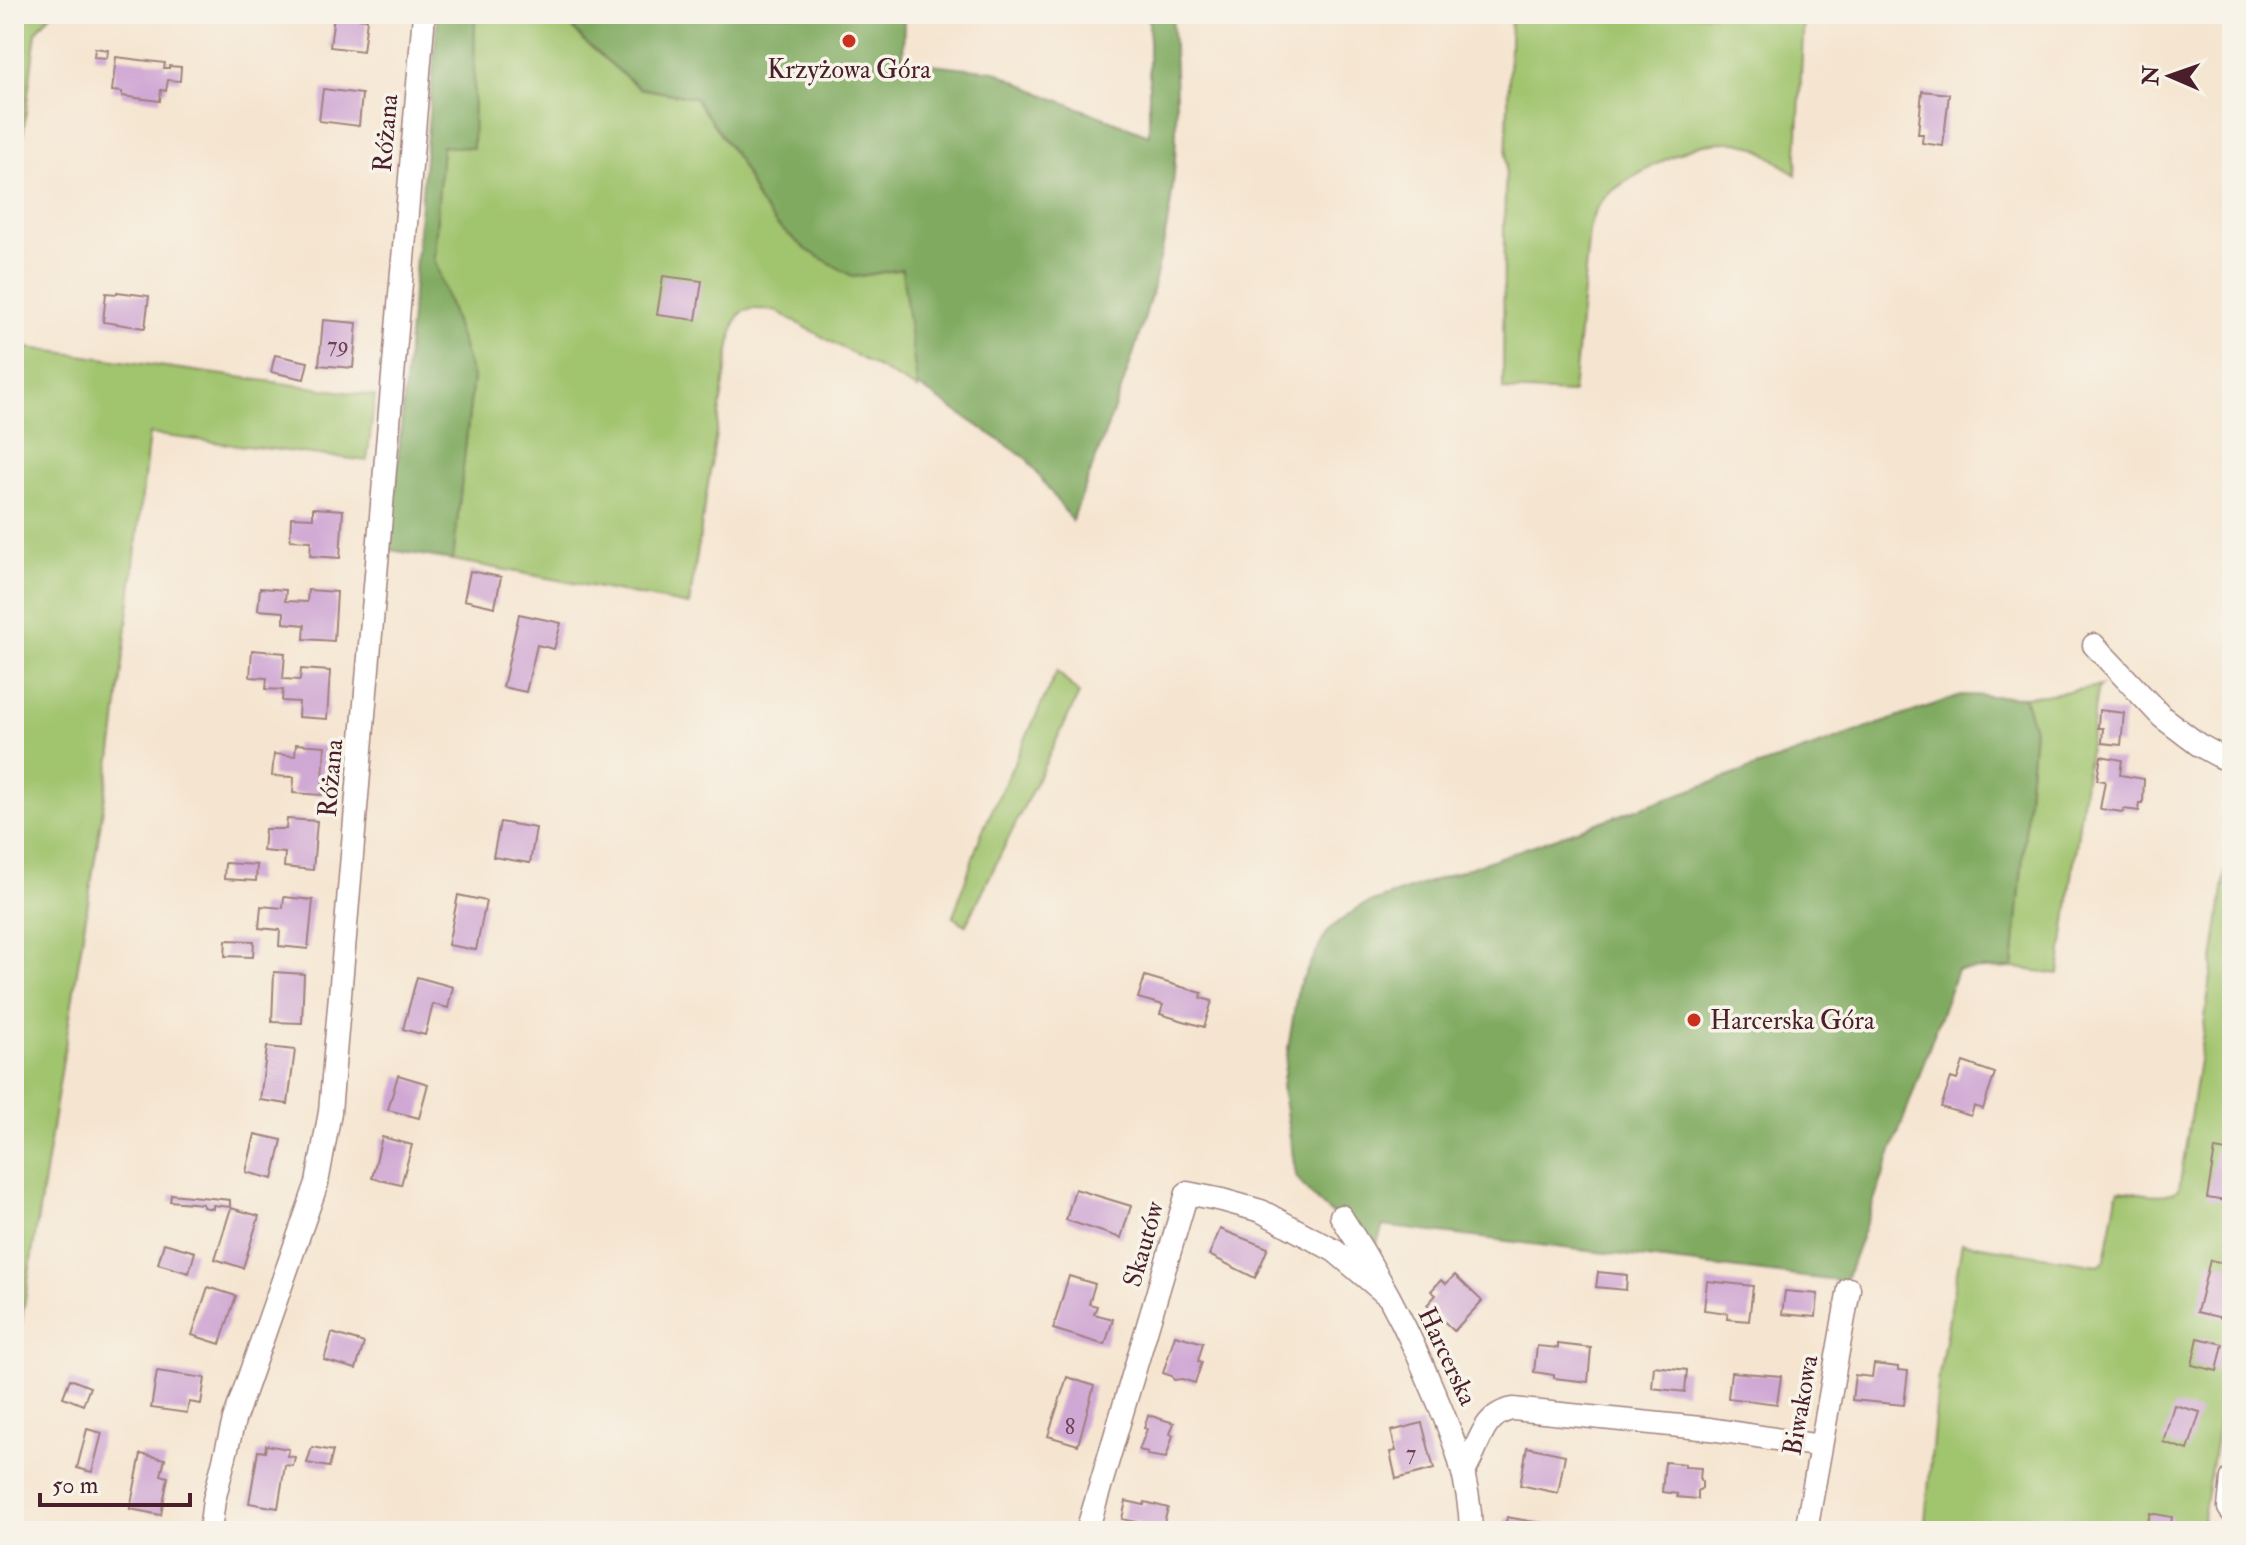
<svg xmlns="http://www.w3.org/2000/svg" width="2246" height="1545" font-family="'IM FELL Double Pica',serif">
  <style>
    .green { fill: #a1c46e; stroke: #76724c; stroke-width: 2 }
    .forest { fill: #80aa61; stroke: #656446; stroke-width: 2 }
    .building { fill: #d0a8d4 }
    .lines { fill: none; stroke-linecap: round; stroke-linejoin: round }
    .minor-casing { stroke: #a0827e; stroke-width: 25 }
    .minor { stroke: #fff; stroke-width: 22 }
    .poi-dot { fill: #c8321e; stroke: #f7f3e8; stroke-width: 3 }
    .labels { text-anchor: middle; stroke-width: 7; stroke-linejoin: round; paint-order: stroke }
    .number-label { font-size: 22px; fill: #6c4155 }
    .poi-label { font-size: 26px; fill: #4a1f2b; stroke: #f7f3e8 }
    .street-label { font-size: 26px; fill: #4a1f2b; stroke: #f7f3e8 }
  </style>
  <rect width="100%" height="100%" fill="#f7f3e8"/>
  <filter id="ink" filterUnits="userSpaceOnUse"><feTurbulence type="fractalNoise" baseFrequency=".0125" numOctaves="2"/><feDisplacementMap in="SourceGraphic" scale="16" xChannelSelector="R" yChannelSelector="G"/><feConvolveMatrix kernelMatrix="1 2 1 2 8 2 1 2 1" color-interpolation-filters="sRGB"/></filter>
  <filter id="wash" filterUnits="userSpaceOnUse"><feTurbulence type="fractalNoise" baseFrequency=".006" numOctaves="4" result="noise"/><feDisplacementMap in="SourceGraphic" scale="32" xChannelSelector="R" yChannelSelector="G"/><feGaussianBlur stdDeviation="1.8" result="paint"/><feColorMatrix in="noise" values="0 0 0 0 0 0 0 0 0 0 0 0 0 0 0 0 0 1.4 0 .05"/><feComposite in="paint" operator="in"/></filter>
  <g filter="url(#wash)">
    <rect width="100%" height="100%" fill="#f5e5d0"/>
    <!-- green -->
    <path class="green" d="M14,14H51L36,32L14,203Z
      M475,14H562L583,40L639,88L695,98L739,161L758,201L807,250L854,277L903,269L918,390L776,311C735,304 736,314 729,351L689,605L453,560L473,377L434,258L442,146L473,147Z
      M1511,14H1804L1796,175C1778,163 1758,144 1736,142C1727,141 1713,143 1704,144C1682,149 1614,184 1601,202C1594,210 1591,220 1589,230L1573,393L1503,390L1504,226Z
      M14,346L375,396L367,461L149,434L114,739L14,1368Z
      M1057,671L1079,694L966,925L953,917L981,834Z
      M2101,686L2097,690L2059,974L2013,968L2034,730L2024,697L2045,695Z
      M2232,826V1336L2201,1531H1924L1939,1375L1962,1243L2098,1265L2103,1263L2105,1260L2117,1194L2120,1190C2137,1192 2165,1200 2179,1189L2200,1054Z"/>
    <!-- forest -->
    <path class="forest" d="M438,14H475L473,148L442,146L434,258L473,377L453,560L390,550Z
      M562,14H904L903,61L995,71L1045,95L1149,135V14H1172C1176,80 1180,149 1169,214C1151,321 1110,420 1072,521L1026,458L917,385L902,269L854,277L807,250L777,225L758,201L739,161L695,98L639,88L583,40Z
      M1961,695L2024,697L2034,729L2013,968L1957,970L1845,1282L1383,1226L1375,1249C1362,1231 1343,1223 1326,1209C1315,1200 1304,1188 1296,1176L1282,1086L1298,987L1328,930L1361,906Z"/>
    <g id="blocks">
      <!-- building -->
      <path class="building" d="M334,15L367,19L363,51L330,47Z
        M95,48L108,50L107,58L94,57Z
        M116,57L165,63L164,68H169V66L181,67L180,81L168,80L166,91L161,90L160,101L122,96V92L112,91Z
        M323,89L362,94L359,126L319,121Z
        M1922,91L1949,94L1943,146L1922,143L1923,134H1918Z
        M663,276L702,281L696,320L657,315Z
        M117,292L149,296L145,328L103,322L106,293L117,294Z
        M323,320L357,323L353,368L319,365Z
        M275,355L308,362L304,379L271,372Z
        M313,508L343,510L340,558L310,556L311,541L290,540L291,517L313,518Z
        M470,571L501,577L495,607L464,600Z
        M260,588L286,590L285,601L307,602L308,590L337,592L334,641L304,639L305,625L284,623V612L258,610Z
        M519,614L561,623L554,649L537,645L526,692L503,687Z
        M252,650L285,653L283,679L300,680L301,669L330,671L327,719L298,717L299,702L282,701L283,690L266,689L267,678L250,677Z
        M2099,710L2124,713L2121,745L2102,743L2103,728H2098Z
        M296,744L325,746L322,795L293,793L294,777L272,776L274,754L295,756Z
        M2101,756L2122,760L2120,775L2144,779L2143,803H2140L2139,811L2123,809V812L2100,809L2105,781L2097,780Z
        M287,819L317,821L313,870L284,867L285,853L263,851L265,829H286Z
        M500,822L536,828L530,863L493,857Z
        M225,863L257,865L256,881L224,879Z
        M458,895L486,901L476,950L448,945Z
        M284,897L313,900L308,949L279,946L280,930L259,928L261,906L283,908Z
        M226,940L254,941L253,957L225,956Z
        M274,972L304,974L302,1023L272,1022Z
        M1145,976L1202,993L1201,998L1212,1001L1204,1027L1160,1014L1163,1005L1138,998Z
        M417,977L453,987L448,1008L433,1004L425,1035L403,1029Z
        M267,1047L295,1050L288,1104L260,1100Z
        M1963,1062L1995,1073L1983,1109L1974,1106L1971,1116L1941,1107L1951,1078L1957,1080Z
        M398,1075L428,1084L419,1118L388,1110Z
        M255,1134L282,1140L273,1179L246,1172Z
        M382,1137L412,1145L401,1185L372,1178Z
        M2215,1149L2232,1152V1202L2207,1198Z
        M1075,1189L1131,1206L1121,1238L1066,1220Z
        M171,1194L230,1200V1207L213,1205V1209L203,1207V1204L170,1201Z
        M231,1208L259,1216L243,1268L215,1259Z
        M1220,1229L1268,1248L1255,1278L1209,1255Z
        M164,1243L195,1252L189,1273L158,1264Z
        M2210,1260L2232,1265L2231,1320L2197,1312Z
        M1598,1272L1627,1275L1626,1290L1596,1287Z
        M1455,1275L1482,1301L1454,1331L1427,1305L1436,1295L1431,1291L1441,1280L1446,1284Z
        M1069,1276L1095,1284L1089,1304L1097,1306L1094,1314L1113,1319L1105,1345L1053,1329Z
        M1707,1281L1753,1286L1749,1321L1727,1319L1728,1313L1704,1310Z
        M208,1287L236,1296L220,1344L192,1335Z
        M1785,1291L1818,1294L1816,1317L1782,1314Z
        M332,1333L364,1343L356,1369L324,1360Z
        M1175,1335L1203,1343L1198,1361L1202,1362L1195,1383L1182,1379L1174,1380L1172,1376L1163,1373Z
        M2198,1338L2223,1344L2217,1371L2192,1365Z
        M1558,1344L1591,1348L1588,1382L1554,1378V1375L1534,1372L1537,1346L1558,1348Z
        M1874,1364L1898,1367V1370L1908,1371L1904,1405L1852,1400L1855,1375L1872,1377Z
        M1654,1366L1687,1370L1685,1392L1652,1388Z
        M157,1371L205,1378L201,1404L189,1402L187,1413L151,1408Z
        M1731,1372L1781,1376L1777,1404L1728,1398Z
        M1067,1377L1094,1386L1078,1445L1048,1436Z
        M70,1379L90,1387L83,1405L63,1397Z
        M2174,1405L2200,1412L2188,1450L2163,1442Z
        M1148,1415L1174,1423L1170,1434L1173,1435L1166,1458L1147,1455L1148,1452L1139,1450L1147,1429L1144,1428Z
        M1422,1423L1434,1469L1396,1479L1390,1452L1396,1451L1391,1431Z
        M87,1429L102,1433L92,1472L77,1468Z
        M266,1445L289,1449L287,1456L295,1457L293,1466L285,1465L278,1508L249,1503L258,1451L265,1452Z
        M312,1447L333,1451L329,1467L307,1463Z
        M1527,1447L1565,1455L1558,1493L1520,1485Z
        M141,1454L165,1459L161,1475L168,1477L161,1515L130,1509Z
        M1665,1462L1685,1464V1467L1701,1468L1700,1480L1702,1482V1488L1698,1491V1499L1677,1497V1494L1662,1492Z
        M1126,1501L1144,1505L1145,1502L1168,1508L1162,1531H1141L1142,1528H1139L1140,1523L1122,1519Z
        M2150,1513L2172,1517L2170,1531H2146Z
        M1507,1517L1545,1524L1544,1531H1504Z"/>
    </g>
  </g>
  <g filter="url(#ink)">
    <use href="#blocks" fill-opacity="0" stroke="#a0827e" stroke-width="2"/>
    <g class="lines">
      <defs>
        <path id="minor" d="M2094,645L2162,717L2199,745L2232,763
          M1341,1216C1377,1271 1408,1329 1433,1390C1453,1436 1470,1480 1471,1531
          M1464,1472C1479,1448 1481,1414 1513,1409L1710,1429L1821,1446
          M2232,1478L2229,1508L2232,1512
          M210,1531L214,1500L234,1420L317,1183L330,1112L424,14
          M1087,1531L1187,1193L1222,1200L1261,1211L1335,1251L1388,1296
          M1806,1531L1849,1289"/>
      </defs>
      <!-- minor casing -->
      <use href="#minor" class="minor-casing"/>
      <!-- minor -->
      <use href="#minor" class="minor"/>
    </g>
  </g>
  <!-- markers -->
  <g class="poi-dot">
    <circle cx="849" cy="41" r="8"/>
    <circle cx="1694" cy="1020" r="8"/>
  </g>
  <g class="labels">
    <!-- number labels -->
    <g class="number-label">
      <text x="338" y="352">79</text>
      <text x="1070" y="1434">8</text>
      <text x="1411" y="1460">7</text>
    </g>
    <!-- poi labels -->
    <g class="poi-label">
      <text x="849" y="78">Krzyżowa Góra</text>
      <text x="1710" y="1029" text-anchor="start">Harcerska Góra</text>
    </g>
    <!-- street labels -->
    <g class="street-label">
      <text transform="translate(385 133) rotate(-85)" y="9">Różana</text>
      <text transform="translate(330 778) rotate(-85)" y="9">Różana</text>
      <text transform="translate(1143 1244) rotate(-74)" y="9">Skautów</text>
      <text transform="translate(1448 1356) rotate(65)" y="9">Harcerska</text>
      <text transform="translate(1800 1405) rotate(-80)" y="9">Biwakowa</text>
    </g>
  </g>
  <!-- margin -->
  <rect width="2246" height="1545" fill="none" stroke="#f7f3e8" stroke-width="48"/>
  <!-- north arrow -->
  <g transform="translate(2170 76) rotate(272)" stroke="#f7f3e8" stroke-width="6" paint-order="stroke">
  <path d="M0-6L14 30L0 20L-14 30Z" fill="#4a1f2b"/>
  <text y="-12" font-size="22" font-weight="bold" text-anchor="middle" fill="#4a1f2b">N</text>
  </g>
  <!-- scale -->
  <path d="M40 1493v12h150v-12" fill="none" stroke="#4a1f2b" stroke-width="4"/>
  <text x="52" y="1493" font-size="24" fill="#4a1f2b" stroke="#f7f3e8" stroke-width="6" paint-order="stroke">50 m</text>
</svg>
